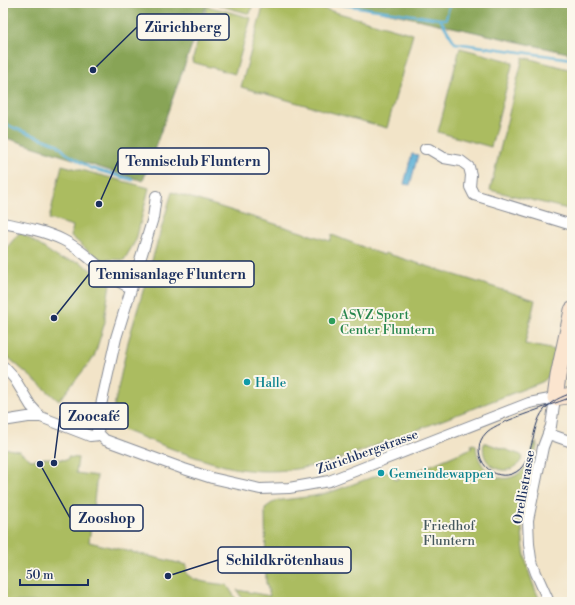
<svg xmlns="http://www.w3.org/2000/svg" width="575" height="605" font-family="'Libre Bodoni',serif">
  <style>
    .green { fill: #abbc60; stroke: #63765f }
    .forest { fill: #88a456; stroke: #526a5a }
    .water { fill: #59afd6; stroke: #3a6f9a }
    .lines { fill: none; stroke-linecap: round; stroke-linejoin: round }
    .stream { stroke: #59afd6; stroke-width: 2.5 }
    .street-casing { stroke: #868a93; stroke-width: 12 }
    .secondary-casing { stroke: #868a93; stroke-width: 17 }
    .street { stroke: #fff; stroke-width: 10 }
    .secondary { stroke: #fbe5cf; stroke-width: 15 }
    .tram { stroke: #1b2f5e; stroke-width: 1 }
    .leisure-dot { fill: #2e9e5b; stroke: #fbf7ec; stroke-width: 1.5 }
    .culture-dot { fill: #0f9aa8; stroke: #fbf7ec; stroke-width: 1.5 }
    .labels { text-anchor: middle; stroke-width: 4; stroke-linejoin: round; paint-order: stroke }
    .leisure-label { font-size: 13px; fill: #27864d; stroke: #fbf7ec; text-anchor: start }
    .culture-label { font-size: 13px; fill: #0d838f; stroke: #fbf7ec; text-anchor: start }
    .street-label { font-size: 13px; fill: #1b2f5e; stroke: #fbf7ec }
    .park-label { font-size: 13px; fill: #46595f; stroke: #fbf7ec }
    .leader { fill: none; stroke: #1b2f5e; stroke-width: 1.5 }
    .callout-dot { fill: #1b2f5e; stroke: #fbf7ec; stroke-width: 1.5 }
    .callout { fill: #fbf7ec; stroke: #1b2f5e; stroke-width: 1.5 }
    .callout-label { font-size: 14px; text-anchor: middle; font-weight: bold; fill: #1b2f5e }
  </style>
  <rect width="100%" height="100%" fill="#fbf7ec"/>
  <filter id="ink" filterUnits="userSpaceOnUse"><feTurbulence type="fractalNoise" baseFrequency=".025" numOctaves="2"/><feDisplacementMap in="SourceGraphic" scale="8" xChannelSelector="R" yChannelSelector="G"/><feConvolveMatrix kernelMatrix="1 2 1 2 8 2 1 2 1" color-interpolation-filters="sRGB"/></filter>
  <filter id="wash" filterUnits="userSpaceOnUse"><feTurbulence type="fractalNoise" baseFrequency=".012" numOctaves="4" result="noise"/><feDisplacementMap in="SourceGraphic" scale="16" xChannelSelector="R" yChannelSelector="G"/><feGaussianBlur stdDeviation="0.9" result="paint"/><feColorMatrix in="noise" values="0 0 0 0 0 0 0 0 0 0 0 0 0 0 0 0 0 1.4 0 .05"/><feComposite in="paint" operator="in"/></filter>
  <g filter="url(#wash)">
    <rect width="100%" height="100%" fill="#f2e4c8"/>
    <!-- green -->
    <path class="green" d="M218,3H253L250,14L218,5Z
      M264,3H303L413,34L387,128L241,87Z
      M207,6L251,18L235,74L192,62Z
      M460,48L513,62L491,147L438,132Z
      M523,57L572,70V210L490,190Z
      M62,165L149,188L136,240L124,260L98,259L71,236L73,226L49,219Z
      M172,192L330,241L332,235L384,255L385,253L535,300L525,344L556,350C553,362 553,376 542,382L346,457C307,470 265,476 225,466C186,456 148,439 110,425L128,342Z
      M20,232L60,259L80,262L110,284L105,314V322L94,357L59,401L3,353V252Z
      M536,442L537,446L529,485H525C518,525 522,565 541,602H244L237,590L270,596L266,583L265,508L275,501L314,496L331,492L392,470L395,480L472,448L471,445L473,444L476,445C477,471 503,490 523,470C532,462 530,451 536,442Z
      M484,443H486L521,455L523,457C512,482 478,468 484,443Z
      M3,448L19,451L31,460L46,458L67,460L68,457L78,458L76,473L97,476L89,542L187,565L186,573C194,583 214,583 227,585L238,602H3Z"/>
    <!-- forest -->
    <path class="forest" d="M3,3H207L143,181L3,137Z
      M346,3H572V54Z"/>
    <!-- water -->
    <path class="water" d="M412,154L418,155L410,185L404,184Z"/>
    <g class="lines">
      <!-- stream -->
      <path class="stream" d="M330,3L440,19L455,43L572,59
        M440,19H446L450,3
        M3,122L14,128L57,144L66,153L90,168L133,180"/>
    </g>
  </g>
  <g filter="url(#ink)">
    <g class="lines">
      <defs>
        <path id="street" d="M425,149H429L444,158L461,161L469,167L471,175L470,187L474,195L572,225
          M3,223C23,227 45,231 63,240C88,252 105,277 131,288
          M3,366L14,378L31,406L41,417L90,436L100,435L105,440L184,469L212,478L260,489L289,488L329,481L529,403L555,398L551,426L543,447L528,520L529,544L531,559L536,573L549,602
          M3,421L28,417H41
          M549,434L572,442
          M100,435L97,429V423L116,338L153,218L156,196"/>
        <path id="secondary" d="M572,310L558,376L555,398L572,395"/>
      </defs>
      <!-- street casing -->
      <use href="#street" class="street-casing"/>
      <!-- secondary casing -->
      <use href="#secondary" class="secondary-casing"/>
      <!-- street -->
      <use href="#street" class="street"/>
      <!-- secondary -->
      <use href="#secondary" class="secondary"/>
      <!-- tram -->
      <path class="tram" d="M572,393C561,397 551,401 544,410C529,428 536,465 512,474C488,482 468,451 486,433C495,423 533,412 547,406C555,403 564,400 572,397"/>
    </g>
  </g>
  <!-- markers -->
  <circle class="leisure-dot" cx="332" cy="321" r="4"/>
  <g class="culture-dot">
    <circle cx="247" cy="382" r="4"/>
    <circle cx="381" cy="473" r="4"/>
  </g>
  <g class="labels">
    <!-- leisure labels -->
    <g class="leisure-label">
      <text x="340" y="319">ASVZ Sport<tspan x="340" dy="15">Center Fluntern</tspan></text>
    </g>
    <!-- culture labels -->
    <g class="culture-label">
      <text x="255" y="387">Halle</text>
      <text x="389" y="478">Gemeindewappen</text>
    </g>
    <!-- street labels -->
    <g class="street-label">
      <text transform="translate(367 451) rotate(-20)" y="5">Zürichbergstrasse</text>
      <text transform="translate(523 487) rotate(-80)" y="5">Orellistrasse</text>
    </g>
    <!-- park labels -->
    <g class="park-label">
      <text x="449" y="530">Friedhof<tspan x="449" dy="15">Fluntern</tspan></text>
    </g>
  </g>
  <!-- callouts -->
  <path class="leader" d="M93 70L137 27M99 204L118 161M54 318L89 274M54 463L60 416M40 464L70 518M168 576L218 560"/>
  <g class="callout-dot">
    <circle cx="93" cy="70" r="4"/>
    <circle cx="99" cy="204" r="4"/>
    <circle cx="54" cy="318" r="4"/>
    <circle cx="54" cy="463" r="4"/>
    <circle cx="40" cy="464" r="4"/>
    <circle cx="168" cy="576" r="4"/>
  </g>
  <g class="callout">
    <rect x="137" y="14" width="92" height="26" rx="4"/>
    <rect x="118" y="148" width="151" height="26" rx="4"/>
    <rect x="89" y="261" width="165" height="26" rx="4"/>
    <rect x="60" y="403" width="68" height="26" rx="4"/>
    <rect x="70" y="505" width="73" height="26" rx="4"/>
    <rect x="218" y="547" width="133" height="26" rx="4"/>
  </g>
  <g class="callout-label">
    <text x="183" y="32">Zürichberg</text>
    <text x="193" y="166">Tennisclub Fluntern</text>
    <text x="171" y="279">Tennisanlage Fluntern</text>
    <text x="94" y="421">Zoocafé</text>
    <text x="107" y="523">Zooshop</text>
    <text x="285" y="565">Schildkrötenhaus</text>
  </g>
  <!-- margin -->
  <rect width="575" height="605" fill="none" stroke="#fbf7ec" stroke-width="16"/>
  <!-- scale -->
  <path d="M20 579v6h68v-6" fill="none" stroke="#1b2f5e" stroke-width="2"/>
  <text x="26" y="579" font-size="12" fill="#1b2f5e" stroke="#fbf7ec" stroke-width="3" paint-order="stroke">50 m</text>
</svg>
